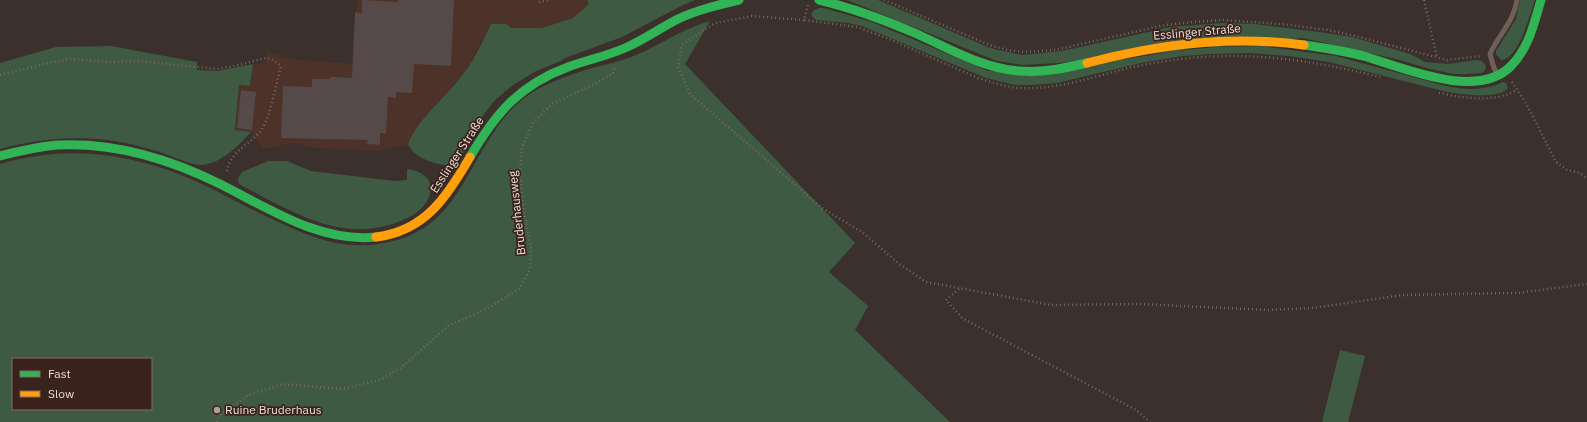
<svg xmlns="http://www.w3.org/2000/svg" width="1587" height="422" font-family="'IBM Plex Sans',sans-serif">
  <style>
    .built { fill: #4c3228 }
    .green { fill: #3f5a42; fill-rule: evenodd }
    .building { fill: #554a49 }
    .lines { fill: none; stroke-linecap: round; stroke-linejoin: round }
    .path { stroke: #746962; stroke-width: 2.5; stroke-dasharray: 1 3; stroke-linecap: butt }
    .lane { stroke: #6e6056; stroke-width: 5 }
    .fast { stroke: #30b455; stroke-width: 9 }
    .slow { stroke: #ff9f0a; stroke-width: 9 }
    .poi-dot { fill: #aea09c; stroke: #39231c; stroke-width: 1.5 }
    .labels { text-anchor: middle; stroke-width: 3.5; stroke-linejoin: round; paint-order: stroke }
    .street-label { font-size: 12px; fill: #ecddd8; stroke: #39231c }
    .poi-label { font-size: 12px; fill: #ecddd8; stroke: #39231c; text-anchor: start }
  </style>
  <rect width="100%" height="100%" fill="#3c302c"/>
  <!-- built -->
  <path class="built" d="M357,0H587L589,4L573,18L542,28H511L491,24L464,74L425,116L408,144L378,151L317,148L292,143L263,149L251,132L235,130L239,85L250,86L253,64L265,63L267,52L290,59L352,64Z"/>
  <!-- green -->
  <path class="green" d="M587,0H695L681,6L622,37L565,58L561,61L536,71L513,85L496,99L484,114L460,159L453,164C440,168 412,157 408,144C420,115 446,98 464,73C475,59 483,40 491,24H507L511,28H542L573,18L589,4Z
    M847,0H878L990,48L1022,55L1062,51L1171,27L1222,23L1255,24L1319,32L1352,37L1410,54L1425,62L1448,64L1476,60L1482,61L1486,66L1485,70L1482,73L1466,74H1453L1430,69L1396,59L1303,38L1057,63L1023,65L997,61Z
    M1520,0H1535C1530,15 1518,60 1501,60L1496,54V51L1516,19Z
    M819,8H824L872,22L988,71L1132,58L1200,47L1261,46L1336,56L1446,86C1466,90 1484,91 1503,82L1506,83L1508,88C1498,100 1461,94 1447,92L1329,62L1289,56L1250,53L1209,54L1182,56L1141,63L1057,83L1031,85H1015L986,78L862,26L848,23L816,20L811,15L814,10Z
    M710,21L685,64L855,243L829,272L868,306L855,330L950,422H0V164C69,143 138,154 202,184C225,195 246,207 268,217C303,234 338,250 378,244C452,234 461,178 498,126C505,116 513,107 523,99C541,85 564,77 585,70C602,65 620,62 636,55C662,44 684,28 710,21ZM13,359H151V409H13Z
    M111,46L197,62V70L218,71L253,64L250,86L239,85L235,130L251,132C238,146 222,163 202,165C192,165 182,160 173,157C161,152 150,149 138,146C93,134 45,137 0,149V63L56,47Z
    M268,161H287L311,171L395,181L407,180V169C439,173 436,200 413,215C396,225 375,230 355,229C316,228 273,202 239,184L238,178L242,172Z
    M1340,350L1365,356L1348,422H1322Z"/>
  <!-- building -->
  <path class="building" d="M362,0L398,2V0H454L451,66L414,64L412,93L396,92V98L388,97L386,133H380V145L367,144L368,140L281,138L283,86L312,87V79H330V77L352,78L355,12L362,13Z
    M241,90L256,92L252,130L237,128Z"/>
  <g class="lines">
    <!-- path -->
    <path class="path" d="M884,0L992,46L1008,50L1024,52L1055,50L1165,25L1194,22L1223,20L1280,24L1328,30L1355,36L1447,60L1482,56
      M1424,0L1437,58
      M539,2L549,0
      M808,5L804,20L857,27L889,39L978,78C991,82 1005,87 1019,88C1053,90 1087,79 1120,70C1139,65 1160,62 1180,59C1250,51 1312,60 1380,77
      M804,20L752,16L715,23L682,45L678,67L690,94L822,208L862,232L898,263L926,282L1051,305L1140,304L1268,310L1313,308L1403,295L1517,293L1587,284
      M0,75L44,64L70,59L110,62L139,61L217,69L230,67L266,58L271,59L281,66C276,84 271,114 262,129C251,145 227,152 227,174
      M1512,82L1526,103L1556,162L1567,170L1580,173L1587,179
      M1439,93C1462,98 1496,103 1516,90
      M959,289L946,300L962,318L1136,410L1150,422
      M217,422L219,416L248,395L283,384L341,389L380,380L402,367L448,326L492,306L519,289L530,269L531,248L524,213L520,170L522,147L533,123L552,104L593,85L613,73L615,66"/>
    <!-- lane -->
    <path class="lane" d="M1497,75L1493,65L1490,54C1498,35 1514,22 1517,0"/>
    <!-- fast -->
    <path class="fast" d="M819,0C853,8 885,20 917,34C950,49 984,69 1020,71C1043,73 1065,68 1087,63
      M1304,45C1325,48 1346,51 1367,57C1406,69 1478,100 1511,66C1529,48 1534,23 1541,0
      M0,156C19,151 37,147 57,145C113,142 170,159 220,184C268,208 320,243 376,237
      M470,157C495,114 519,85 568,67C587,60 607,56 625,48C644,40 660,28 678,19C697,10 718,5 739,0"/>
    <!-- slow -->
    <path class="slow" d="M1087,63C1159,44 1230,35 1304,45
      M376,237C425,231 447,197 470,157"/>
  </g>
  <!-- markers -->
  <circle class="poi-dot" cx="217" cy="410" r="4"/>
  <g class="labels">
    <!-- street labels -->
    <g class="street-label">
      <text transform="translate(1197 32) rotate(-5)" y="4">Esslinger Straße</text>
      <text transform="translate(457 155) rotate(-57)" y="4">Esslinger Straße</text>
      <text transform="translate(517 213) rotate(-96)" y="4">Bruderhausweg</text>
    </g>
    <!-- poi labels -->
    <g class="poi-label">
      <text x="225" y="414">Ruine Bruderhaus</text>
    </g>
  </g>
  <!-- legend -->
  <rect x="12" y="358" width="140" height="52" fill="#39231c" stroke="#816d67"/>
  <rect x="20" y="371" width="20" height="6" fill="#30b455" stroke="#816d67"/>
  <text x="48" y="378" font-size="12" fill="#ecddd8">Fast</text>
  <rect x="20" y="391" width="20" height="6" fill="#ff9f0a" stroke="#816d67"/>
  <text x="48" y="398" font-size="12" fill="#ecddd8">Slow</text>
</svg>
